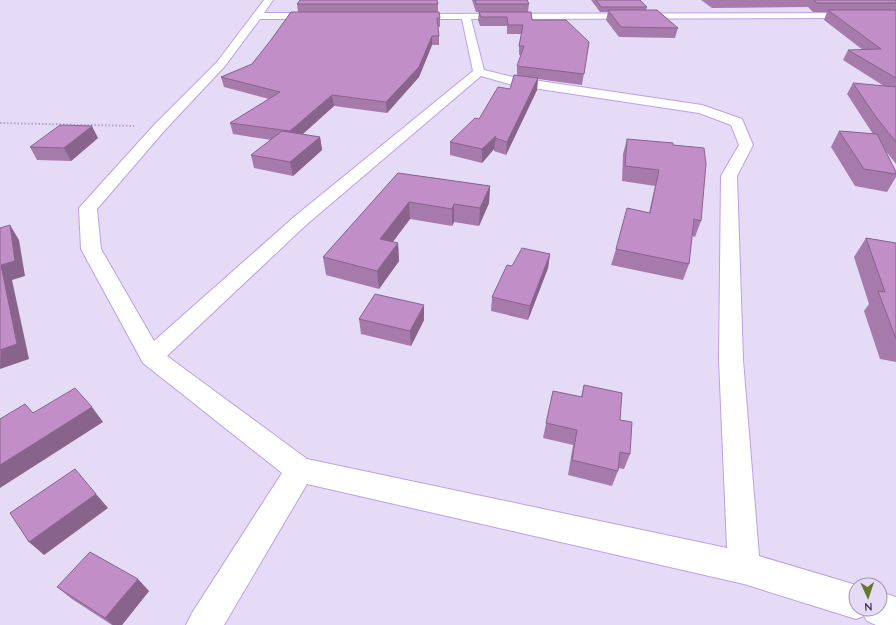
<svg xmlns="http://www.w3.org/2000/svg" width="896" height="625" font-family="Quicksand,sans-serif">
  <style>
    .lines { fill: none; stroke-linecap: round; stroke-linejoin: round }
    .minor-casing { stroke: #bda0e4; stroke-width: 2 }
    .path { stroke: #b0a5c1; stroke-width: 2; stroke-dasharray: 1.5 2; stroke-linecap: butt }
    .minor { fill: #fff; fill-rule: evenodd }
    .wall { fill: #a77aac }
    .shaded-wall { fill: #88638c }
    .building { fill: #c28ec8; stroke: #88638c }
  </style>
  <rect width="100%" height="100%" fill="#e6dbf7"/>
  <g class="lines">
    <defs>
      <path id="minor" d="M264,0H273L264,13H319L324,16L319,19H260L225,66L165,130L97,209L101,249L154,341L294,217L473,71L462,19H409L404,16L406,14L858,13L860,15L858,17L855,18L471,19L484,70L513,77L702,105L742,119L753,145L737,176L743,360L759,556L856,585V609H880V592L896,597V625H876L867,621L864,616L856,619L744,584L307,484L224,625H186L192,613L282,473L143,363L81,249L79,208L155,124L217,62ZM481,76L513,85L699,113L731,125L739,145L721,176L719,360L727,548L307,459L167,356L306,225Z"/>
    </defs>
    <!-- minor casing -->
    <use href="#minor" class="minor-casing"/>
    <!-- path -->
    <path class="path" d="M0,123L134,126"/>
    <!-- minor -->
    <use href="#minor" class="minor"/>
  </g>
  <!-- wall -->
  <path class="wall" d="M472,0H527L529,4L528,12H476Z
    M591,0H640L647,7L646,10L678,28L675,38L619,37L606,20L608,12H600Z
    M701,0H896V164L885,150L896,172V177L887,192L855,186L831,147L839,131L873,134L847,94L853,83L884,86L843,60L848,50H863L824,20L827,12H813L808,7L712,8Z
    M297,4H438V12H298Z
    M291,12L440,18V27H438L439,36V45H432L419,77L387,113L334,106L302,134L320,137L322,150L293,176L254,168L251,155L271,140L233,134L230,123L269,99L224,87L221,77L252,64L271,40Z
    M479,12L532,20L589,42L582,85L538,79L537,90L506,155L494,151V149L482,163L450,155V142L479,119L510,89L517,75V66L521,55H519V46L522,34H507V26H480L478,20Z
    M98,138L71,161L37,160L30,147Z
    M627,139L673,145L701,221L695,237L692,236L689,264L683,280L611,265L616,249L649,213L655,186L622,181L623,154Z
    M398,173L490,186L489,203L479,226L454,222L452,226L410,219L393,242L398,243L399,261L379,289L326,275L323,257Z
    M866,238L896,243V362L880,359L864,311L869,304L854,257Z
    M550,254L548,268L528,320L491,311L492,297L512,266Z
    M359,319L424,320L411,346L361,334Z
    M584,385L620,420L630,454L624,469L618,468V471L612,486L568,475L573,445L543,438L553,391L581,397Z
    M57,587L149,591L122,625H112L72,599Z"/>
  <!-- shaded-wall -->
  <path class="shaded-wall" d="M432,36V45L419,77L387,113L386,102Z
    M538,78L537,90L506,155L507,142Z
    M332,95L334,106L293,143L290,131Z
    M92,126L98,138L71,161L64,148Z
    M496,136L494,149L482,163V149Z
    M320,137L322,150L293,176L290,162Z
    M490,186L489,203L479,226L480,208Z
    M409,202L410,219L381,257L380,239Z
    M454,204V222L452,226V209Z
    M10,225L19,240L25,276L12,280L29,359L0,369L1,265Z
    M398,243L399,261L379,289L377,271Z
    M550,254L548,268L528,320L530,306Z
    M424,305V320L411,346L410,331Z
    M92,407L103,422L0,488V465Z
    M96,494L108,508L44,555L29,542Z
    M138,579L149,591L122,625H113L105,618Z"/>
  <!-- building -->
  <path class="building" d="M300,0H437L438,4H297Z
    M475,0H527L529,4H476Z
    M596,0H640L647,7H601Z
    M814,0H896V3H817Z
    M608,10H657L678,28L621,27Z
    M828,10H896V78L848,50L881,49Z
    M291,12H439L440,18H437L439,36H432L419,67L386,102L332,95L290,131L230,123L280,92L221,77L252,64L271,40Z
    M479,12H531L532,20H566L589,42L584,74L517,66L524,46H519L523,25H508L507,17H481Z
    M514,75L538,78L507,142L495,138L496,136L482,149L450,142L475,118L479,119L498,87L510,89Z
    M853,83L896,87V142L876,117Z
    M60,125L92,126L64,148L30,147Z
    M282,131L320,137L290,162L251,155Z
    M839,131L877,134L896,172V174L864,169Z
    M627,139L673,143V145L704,148L706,164L701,221L694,219L689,264L616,249L627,208L650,213L659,170L625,166Z
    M398,173L490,186L480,208L454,204L452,209L409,202L380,239L398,243L377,271L323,257Z
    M10,225L15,261L1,265L17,344L0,350V228Z
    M866,238L896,243V339L878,291L885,292Z
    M522,248L550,254L530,306L492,297L507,265L512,266Z
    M375,294L424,305L410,331L359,319Z
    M584,385L622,393L620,420L632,422L630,454L620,452L618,471L572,460L577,430L546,423L553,391L582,397Z
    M75,388L92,407L0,465V419L25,404L33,413Z
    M75,469L96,494L29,542L10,513Z
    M90,552L138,579L105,618L57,587Z"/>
  <!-- north arrow -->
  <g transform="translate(868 597) rotate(177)"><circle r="19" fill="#e6dbf7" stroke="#a397b3"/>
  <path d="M0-3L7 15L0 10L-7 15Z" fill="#63792b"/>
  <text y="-6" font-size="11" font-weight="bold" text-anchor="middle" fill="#3e324e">N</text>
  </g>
</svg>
